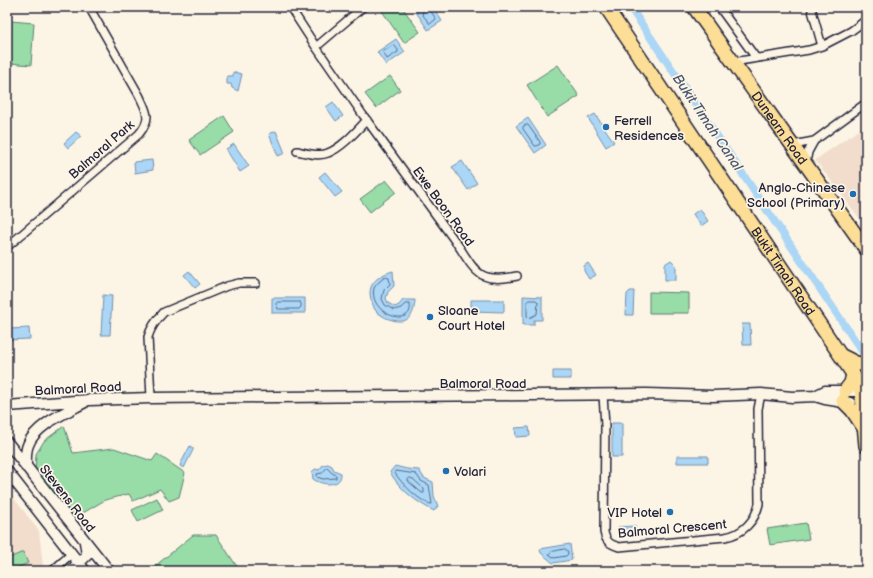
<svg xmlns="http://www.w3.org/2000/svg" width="873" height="578" font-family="'Balsamiq Sans',sans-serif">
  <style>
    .built { fill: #f2ddcc }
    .green { fill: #98dca8; stroke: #5d7f72 }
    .water { fill: #abd6f6; stroke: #748eab }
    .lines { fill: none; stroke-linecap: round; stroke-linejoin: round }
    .shore { stroke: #596a86; stroke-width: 1 }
    .canal { stroke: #abd6f6; stroke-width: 8 }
    .street-casing { stroke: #22223b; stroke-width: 10 }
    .secondary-casing { stroke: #22223b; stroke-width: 13 }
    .highway-casing { stroke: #22223b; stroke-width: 16 }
    .street { stroke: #fcf5e5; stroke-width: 7 }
    .secondary { stroke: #fcf5e5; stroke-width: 10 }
    .highway { stroke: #fdde96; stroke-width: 13 }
    .poi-dot { fill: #1f6fb2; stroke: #fcf5e5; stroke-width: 1.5 }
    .labels { text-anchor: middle; stroke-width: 3.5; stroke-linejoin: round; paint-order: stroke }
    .poi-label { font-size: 13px; fill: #22223b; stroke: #fcf5e5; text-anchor: start }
    .street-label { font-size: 13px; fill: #22223b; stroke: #fcf5e5 }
    .water-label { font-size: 14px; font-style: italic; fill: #4b5873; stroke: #fcf5e5 }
  </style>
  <rect width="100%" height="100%" fill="#fcf5e5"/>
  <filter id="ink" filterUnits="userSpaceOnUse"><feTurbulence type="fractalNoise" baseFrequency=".025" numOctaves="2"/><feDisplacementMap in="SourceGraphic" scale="8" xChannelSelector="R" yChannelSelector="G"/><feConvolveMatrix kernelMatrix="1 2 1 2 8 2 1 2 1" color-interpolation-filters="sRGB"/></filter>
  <g filter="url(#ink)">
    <!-- built -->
    <path class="built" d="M866,125V227L815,160Z
      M7,489L39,531L43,566L32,571H7Z"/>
    <!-- green -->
    <path class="green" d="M388,7H402L420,32L404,43L382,11Z
      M11,21L34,23L31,65L9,63Z
      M558,65L579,96L547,117L527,85Z
      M390,76L400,90L376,108L365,94Z
      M224,116L234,132L200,155L189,140Z
      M386,180L396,192L370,212L360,199Z
      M649,292L689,293V313H649Z
      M64,426L73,453L114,448L152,461L157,454L185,473L179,497L169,501L160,489L133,501L129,494L105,500L73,519L35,471L36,454L44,441Z
      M157,498L163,510L138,522L132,510Z
      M806,523L809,539L770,545L767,529Z
      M193,535H216L240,571H149Z
      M23,552L28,563L11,571H7V559Z"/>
    <!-- water -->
    <path class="water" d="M424,7H433L442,21L428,30L416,12Z
      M396,39L405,52L386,65L377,52Z
      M233,72L242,74L238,91L232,88L231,84H227V76H233Z
      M333,102L343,116L336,121L326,107Z
      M595,114L614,142L606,147L588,118Z
      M528,118L546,145L535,153L516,126Z
      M276,131L285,153L278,156L269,134Z
      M76,132L81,136L68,148L64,143Z
      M234,144L249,166L240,172L226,149Z
      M152,160L153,170L135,173L134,162Z
      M462,161L477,183L468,190L452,167Z
      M325,172L342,192L335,197L319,177Z
      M700,209L708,221L701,226L693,214Z
      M671,260L676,265V280H665V264Z
      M588,263L596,275L589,279L584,271V266Z
      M189,271L200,284L195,288L184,275Z
      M393,271L394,286L388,292L386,298L388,303L395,307L399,305L403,300H415C414,318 407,325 389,319C385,318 379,314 376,311C374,309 373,305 372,302C365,285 378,275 393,271Z
      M630,291H634L633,315H626L627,294Z
      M103,295L112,296L110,335H101Z
      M523,296L542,297V320H534V325H523Z
      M272,298H305V313H272Z
      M471,300H504V312L471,311Z
      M7,320H9V329L29,328L30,339L7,340Z
      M742,324H750L751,345H743Z
      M553,371H571V379H553Z
      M612,423H622V457H612Z
      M529,427L530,436L516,437L515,428Z
      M190,446L193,448V450L184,468L180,466L181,463Z
      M677,456H708V463H677Z
      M328,464L332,466L334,470L341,473C342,488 321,485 313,479L312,472L315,469L319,470L323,465Z
      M395,466L407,469L419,470L424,478L433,482L434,496L438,506L434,511C416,502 399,489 390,472Z
      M635,526L636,533L619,535L618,527Z
      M570,544L572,560L553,563L541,553L540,549Z"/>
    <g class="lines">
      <!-- shore -->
      <path class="shore" d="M425,7L422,14L430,24L436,19L430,10V7
        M394,45L398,50V52L387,59L383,52Z
        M526,125H528L540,142V144L537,146H535L523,129V127Z
        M385,277L389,278L390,284L384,290L382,299L385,305L394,310L401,308L405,304H410C414,329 368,315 374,288C376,284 381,280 385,277Z
        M529,300H536L538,302L537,314L529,318L527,316V302Z
        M278,302H300L301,304V307L299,309H278L276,304Z
        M327,468L332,473L336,475V478L323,479L317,477V474L322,473Z
        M396,471L416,474L421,481L429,485L432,504C422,504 400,482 395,473Z
        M410,478L413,479L424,489V493H422L409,482L408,480Z
        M565,549L567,550L568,554L566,556L554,558L549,554L551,552Z"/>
      <!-- canal -->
      <path class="canal" d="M630,7L866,357"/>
      <defs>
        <path id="street" d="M290,7L316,47L363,115L460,248C477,275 482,283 517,276
          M719,7L756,58
          M811,7L822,46
          M316,47L363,7
          M733,62L809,50L822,46L851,31L866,20
          M793,145L814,141L866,103
          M297,151C306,153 319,157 328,153C343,147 356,131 367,120
          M806,163L808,152L814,141
          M7,247L139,134C152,118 147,112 139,95L89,7
          M603,395L605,426L604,532C606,542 610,544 619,547L725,537C743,534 755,521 759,504L758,409L761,394
          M151,398L148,337C151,327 156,320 164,312L227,286L239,283H256
          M52,571L71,554
          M66,571L79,563"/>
        <path id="secondary" d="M815,396L825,399L850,403
          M7,406L89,400L151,398L647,394L713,396L761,394L792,397L815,396L825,391H861L866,393
          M7,442L109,571
          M26,467C26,460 25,452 28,445C35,425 67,412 85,402
          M7,471L85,571
          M79,563L87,555L85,542"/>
        <g id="highway">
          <path id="s1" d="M606,7L853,374L861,391L866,446"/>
          <path id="s2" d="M694,7L866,249"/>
          <path d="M842,356L858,364L866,362"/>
          <path d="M845,391L851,383L853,374"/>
          <path d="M843,401L852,410L864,428"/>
        </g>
      </defs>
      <!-- street casing -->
      <use href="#street" class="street-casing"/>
      <!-- secondary casing -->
      <use href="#secondary" class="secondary-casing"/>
      <!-- highway casing -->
      <use href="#highway" class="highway-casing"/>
      <!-- street -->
      <use href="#street" class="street"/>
      <!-- secondary -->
      <use href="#secondary" class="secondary"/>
      <!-- highway -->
      <use href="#highway" class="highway"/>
    </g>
  </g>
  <!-- markers -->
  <g class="poi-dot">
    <circle cx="606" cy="127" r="4"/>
    <circle cx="853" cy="194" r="4"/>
    <circle cx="430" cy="317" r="4"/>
    <circle cx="446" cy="471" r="4"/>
    <circle cx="670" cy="512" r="4"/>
  </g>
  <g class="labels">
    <!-- poi labels -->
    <g class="poi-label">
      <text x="614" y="125">Ferrell<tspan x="614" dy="15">Residences</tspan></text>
      <text x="845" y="192" text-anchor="end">Anglo-Chinese<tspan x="845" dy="15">School (Primary)</tspan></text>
      <text x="438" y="315">Sloane<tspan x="438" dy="15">Court Hotel</tspan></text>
      <text x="454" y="476">Volari</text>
      <text x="662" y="517" text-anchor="end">VIP Hotel</text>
    </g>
    <!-- street labels -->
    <g class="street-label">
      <text dy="5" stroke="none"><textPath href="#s2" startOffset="148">Dunearn Road</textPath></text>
      <text transform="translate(101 149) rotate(-41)" y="5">Balmoral Park</text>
      <text transform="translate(444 206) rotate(54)" y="5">Ewe Boon Road</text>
      <text dy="5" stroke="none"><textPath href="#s1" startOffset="318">Bukit Timah Road</textPath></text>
      <text x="483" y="388">Balmoral Road</text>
      <text transform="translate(78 388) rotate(-3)" y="5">Balmoral Road</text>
      <text transform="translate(68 498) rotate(52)" y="5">Stevens Road</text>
      <text transform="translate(672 528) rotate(-5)" y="5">Balmoral Crescent</text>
    </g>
    <!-- water labels -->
    <g class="water-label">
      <text transform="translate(708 122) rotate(56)" y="5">Bukit Timah Canal</text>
    </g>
  </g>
  <!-- margin -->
  <rect width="873" height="578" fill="none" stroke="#fcf5e5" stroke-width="24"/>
  <rect x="12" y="12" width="849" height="554" fill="none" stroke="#22223b" stroke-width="1.5" filter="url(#ink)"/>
</svg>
